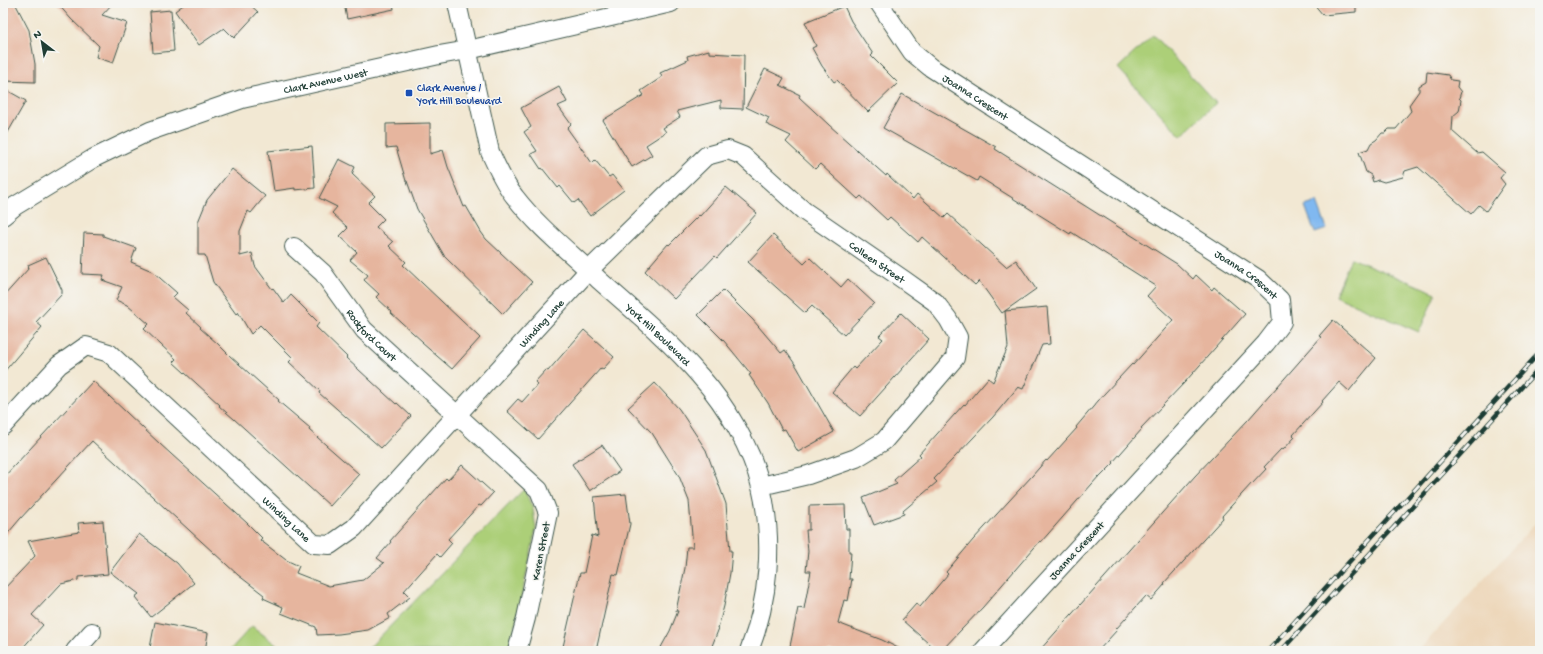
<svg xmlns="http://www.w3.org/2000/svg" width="1543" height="654" font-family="'Gochi Hand',sans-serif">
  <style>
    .built { fill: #edd7ba }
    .green { fill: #accf78; stroke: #668656 }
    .water { fill: #80b8f0; stroke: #507a92 }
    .building { fill: #e6b59e }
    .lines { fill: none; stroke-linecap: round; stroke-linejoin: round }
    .minor-casing { stroke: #3f574c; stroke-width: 20 }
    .minor { stroke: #fff; stroke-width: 18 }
    .rail-casing { stroke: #1f3d34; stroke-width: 4.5 }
    .rail { stroke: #f6f6f2; stroke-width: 3; stroke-dasharray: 9; stroke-linecap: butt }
    .transit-dot { fill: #1a4fb4; stroke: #f6f6f2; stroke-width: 1.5 }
    .labels { text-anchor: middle; stroke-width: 3; stroke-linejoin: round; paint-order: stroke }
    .street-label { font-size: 11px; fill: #1f3d34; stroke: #f6f6f2 }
    .transit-label { font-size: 11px; fill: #164399; stroke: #f6f6f2; text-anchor: start }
  </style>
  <rect width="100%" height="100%" fill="#f6f6f2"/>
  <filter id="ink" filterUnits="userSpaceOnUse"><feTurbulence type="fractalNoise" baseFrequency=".025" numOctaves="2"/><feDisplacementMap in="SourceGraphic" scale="8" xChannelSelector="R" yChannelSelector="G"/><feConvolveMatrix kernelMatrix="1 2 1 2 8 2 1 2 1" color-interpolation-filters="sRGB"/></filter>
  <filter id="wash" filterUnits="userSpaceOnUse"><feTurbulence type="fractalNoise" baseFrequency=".012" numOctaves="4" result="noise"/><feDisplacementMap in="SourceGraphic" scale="16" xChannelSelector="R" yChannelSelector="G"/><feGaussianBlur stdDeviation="0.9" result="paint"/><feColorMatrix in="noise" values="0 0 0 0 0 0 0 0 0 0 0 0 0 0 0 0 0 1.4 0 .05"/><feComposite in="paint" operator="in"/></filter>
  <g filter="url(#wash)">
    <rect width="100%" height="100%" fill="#f2e8d3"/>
    <!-- built -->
    <path class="built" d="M1540,518V651H1418Z"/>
    <!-- green -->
    <path class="green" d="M1153,35L1216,103L1181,136L1118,68Z
      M1351,258L1436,293L1419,332L1335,296Z
      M524,489L533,509L536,529L510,651H366Z
      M252,626L284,651H229Z"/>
    <!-- water -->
    <path class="water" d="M1317,202L1327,229L1315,233L1305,206Z"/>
    <g id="blocks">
      <!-- building -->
      <path class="building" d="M3,3H15L29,30L35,64V82L3,81Z
        M57,3H113L102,15L127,23L113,63L96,57L99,46L71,19Z
        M186,3H248L258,12L234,38L224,28L199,45L175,11Z
        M344,3H393L394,9L347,19Z
        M1313,3H1356V12L1323,15Z
        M844,6L851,21L873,54L871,56L898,83L868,112L837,80L834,82L822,66L812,48L816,46L805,22Z
        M171,10L174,51L153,53L150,12Z
        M709,50V53L744,55L743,109L721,108V100L677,111L680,117L663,128L666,132L646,145L652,155L632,167L603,120L644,95L641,91L662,77L660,73L688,60L687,56Z
        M765,69L784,78L780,85L800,95L799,97L829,125L886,176L887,174L913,199L917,194L944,218L948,214L1006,267L1016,260L1036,289L1002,313L979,281L975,285L922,237L918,242L890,217L887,220L861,196L858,199L820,164L815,169L786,142L791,136L766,124L769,118L746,107Z
        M1427,72L1448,75L1451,80L1458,81L1457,87L1461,92L1459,98L1461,100L1459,111L1453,116L1452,131L1477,153L1482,152L1505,172L1500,178L1505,184L1486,211L1479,205L1471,214L1418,167L1405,171L1403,177L1384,182L1378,180L1373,182L1371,175L1366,172L1359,152L1368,149L1371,143L1376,140L1382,133H1385L1389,129H1396L1411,111L1409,105L1419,91V86L1426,82Z
        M559,87L567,102L558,106L571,124L567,128L592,163L595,160L609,177L612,175L624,190L590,216L578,200L574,203L560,186L558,188L542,168L541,169L531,154L537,151L524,132L531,127L521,108Z
        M3,88L26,101L3,141Z
        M902,94L996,147L995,149L1177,264L1193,279L1196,275L1212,290L1214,287L1245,314L1185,382L1141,428L1142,429L1113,462L1114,463L1100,477L1099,476L1041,542L1040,541L983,607L941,651H937L902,620L916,604L920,607L948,574L946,572L973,540L1032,476L1046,460L1047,461L1077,428L1076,427L1104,394L1132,364L1133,365L1173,320L1147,296L1156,286L1071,232L1070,234L979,177L977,181L883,128Z
        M430,123V154L443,150L448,167L464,207L466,206L481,232L486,239L532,282L503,314L445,257L417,209L407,181H406L396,147L386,148V124Z
        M312,146L315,188L295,190V188L274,191L268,151Z
        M339,159L355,167L352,174L375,196L368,203L384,219L376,227L393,242L389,246L406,262L403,265L480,338L452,369L422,343L423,342L391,313L392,312L376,297L379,294L364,280L368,275L350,260L357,252L340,236L348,228L332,213L337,207L319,198Z
        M232,169L265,196L251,213L248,211L240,231V256L252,253L255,266L272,289L273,288L284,303L291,295L319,323L316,327L347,357L346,358L396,404L397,403L411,416L381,448L319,393L320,391L289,362L293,358L260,325L251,334L238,312L236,314L213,282L205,255H198V222L207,200Z
        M726,187L757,213L717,258L715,256L674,299L645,271L668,244L669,245L699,215L700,216Z
        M84,233L103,234V236L136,248L131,262L152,271L177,293L173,297L188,310L186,313L201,327L200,328L218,344L230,356L279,400L278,401L310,428L309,430L359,474L330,506L234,419L219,406L220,405L173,362L176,359L144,329L149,324L127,305L116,300L122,287L102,280L104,275L82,274Z
        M773,235L804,264L810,258L841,287L848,279L874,303L844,335L812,306L805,313L748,262Z
        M46,257L62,290V294L36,322L42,327L3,373V297L29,268L28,265Z
        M723,290L753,320L781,353L785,350L797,367L834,432L798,452L785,429L782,430L768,403L749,375L751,374L724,341L698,315Z
        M1047,307L1050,344L1042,345L1023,389L1018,387L993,417L934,479L937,482L903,511L904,514L874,525L863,498L897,484L894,480L921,456L919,454L964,404L965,405L988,378L993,382L1008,347L1005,311Z
        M901,313L929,339L860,416L832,392L853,367L855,369L883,339L879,336Z
        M1333,320L1376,358L1349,391L1339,382L1322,401L1323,402L1293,435L1295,437L1283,450L1281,449L1264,467L1266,469L1252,484V483L1222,516L1223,518L1164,583L1165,584L1151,600L1146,596L1116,629L1117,630L1098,651H1039L1195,476L1248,420L1321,337L1319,336Z
        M584,330L614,357L603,369L601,368L538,439L507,411L518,399L522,402L538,384L535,382L546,370L548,371Z
        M93,381L160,444L247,523L262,538L260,540L286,560L299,566L296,573L329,586L363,580L384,563L377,558L391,542L390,541L446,478L448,480L462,465L493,493L481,506L479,505L448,539L452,543L440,557L437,554L404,591L410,597L388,614L390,618L368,630L339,634L317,635L316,627L281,613L283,607L263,598L264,595L238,575L92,441L20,519L3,539V478Z
        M655,383L679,409L706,450L726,504L730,551H732L730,573L724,606L718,628H719L710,651H659L670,631L678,611H676L685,568L687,547H693L689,501L679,476L652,433L628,408Z
        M602,445L620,471L590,491L572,464Z
        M626,494L630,524L618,575L613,574L596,651H562L580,573H584L592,535L598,537L594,497Z
        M845,505L846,529H849V552H851L849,579H852L848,601L844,600L838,623L882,640L904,651H789L798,608L804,609L811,571H806L808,551L806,530H809V506Z
        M103,521L108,574L78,577V580L61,584L32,615L43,625L20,651H3V590L35,556L28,541L79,532L78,523Z
        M139,534L177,563L194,583L151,617L135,597L139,594L110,572Z
        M155,622L208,633L205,651H166L150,648Z"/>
    </g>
  </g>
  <g filter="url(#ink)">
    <use href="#blocks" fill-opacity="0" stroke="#3f574c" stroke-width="1"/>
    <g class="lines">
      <defs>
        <g id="minor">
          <path id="s1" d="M457,3L490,152C497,167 504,184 515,197C539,228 571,253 599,280C634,311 670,341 700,376C726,405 752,449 761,487C774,541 769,600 749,651"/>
          <path id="s2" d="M879,3L912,52L930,67L1258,279L1280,300L1282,322L1266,343L983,651"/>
          <path id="s3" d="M3,216L15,206L94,158L150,131L242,99L439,55L468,50L671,3"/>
          <path id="s4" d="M294,247L323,273L364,330L539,490L548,513L526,618L517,651"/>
          <path id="s5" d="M3,426L59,365L86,346L109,353L314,544L330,545L354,528L589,270L706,156L728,150L743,156L804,211L904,280L935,302L948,319L958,337L955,358L884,441L856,458L808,475L761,486"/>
          <path d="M75,651L92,632"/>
        </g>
      </defs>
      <!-- minor casing -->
      <use href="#minor" class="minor-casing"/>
      <!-- minor -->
      <use href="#minor" class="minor"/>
      <defs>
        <path id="rail" d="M1268,651L1540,352
          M1281,651L1540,367"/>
      </defs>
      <!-- rail casing -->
      <use href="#rail" class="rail-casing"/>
      <!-- rail -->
      <use href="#rail" class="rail"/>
    </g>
  </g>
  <!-- markers -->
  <rect class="transit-dot" x="405" y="89" width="8" height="8" rx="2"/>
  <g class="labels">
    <!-- street labels -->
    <g class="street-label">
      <text dy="4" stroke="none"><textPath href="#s3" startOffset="353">Clark Avenue West</textPath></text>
      <text dy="4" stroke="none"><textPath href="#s2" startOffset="137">Joanna Crescent</textPath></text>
      <text dy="4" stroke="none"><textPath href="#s5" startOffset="1188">Colleen Street</textPath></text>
      <text dy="4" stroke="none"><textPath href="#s2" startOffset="461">Joanna Crescent</textPath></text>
      <text dy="4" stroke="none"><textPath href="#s5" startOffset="743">Winding Lane</textPath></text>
      <text dy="4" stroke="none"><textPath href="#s4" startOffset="118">Rockford Court</textPath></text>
      <text dy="4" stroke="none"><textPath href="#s1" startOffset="403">York Hill Boulevard</textPath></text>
      <text dy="4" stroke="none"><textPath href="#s5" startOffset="383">Winding Lane</textPath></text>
      <text transform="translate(1076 550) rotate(-47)" y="4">Joanna Crescent</text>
      <text transform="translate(540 551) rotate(-79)" y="4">Karen Street</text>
    </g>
    <!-- transit labels -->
    <g class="transit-label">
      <text x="417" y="91">Clark Avenue /<tspan x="417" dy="13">York Hill Boulevard</tspan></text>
    </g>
  </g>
  <!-- margin -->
  <rect width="1543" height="654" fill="none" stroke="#f6f6f2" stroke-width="16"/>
  <!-- north arrow -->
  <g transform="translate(42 42) rotate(329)" stroke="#f6f6f2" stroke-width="3" paint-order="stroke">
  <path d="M0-3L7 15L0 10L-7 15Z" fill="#1f3d34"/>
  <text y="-6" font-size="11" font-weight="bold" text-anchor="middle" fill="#1f3d34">N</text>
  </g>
</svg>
